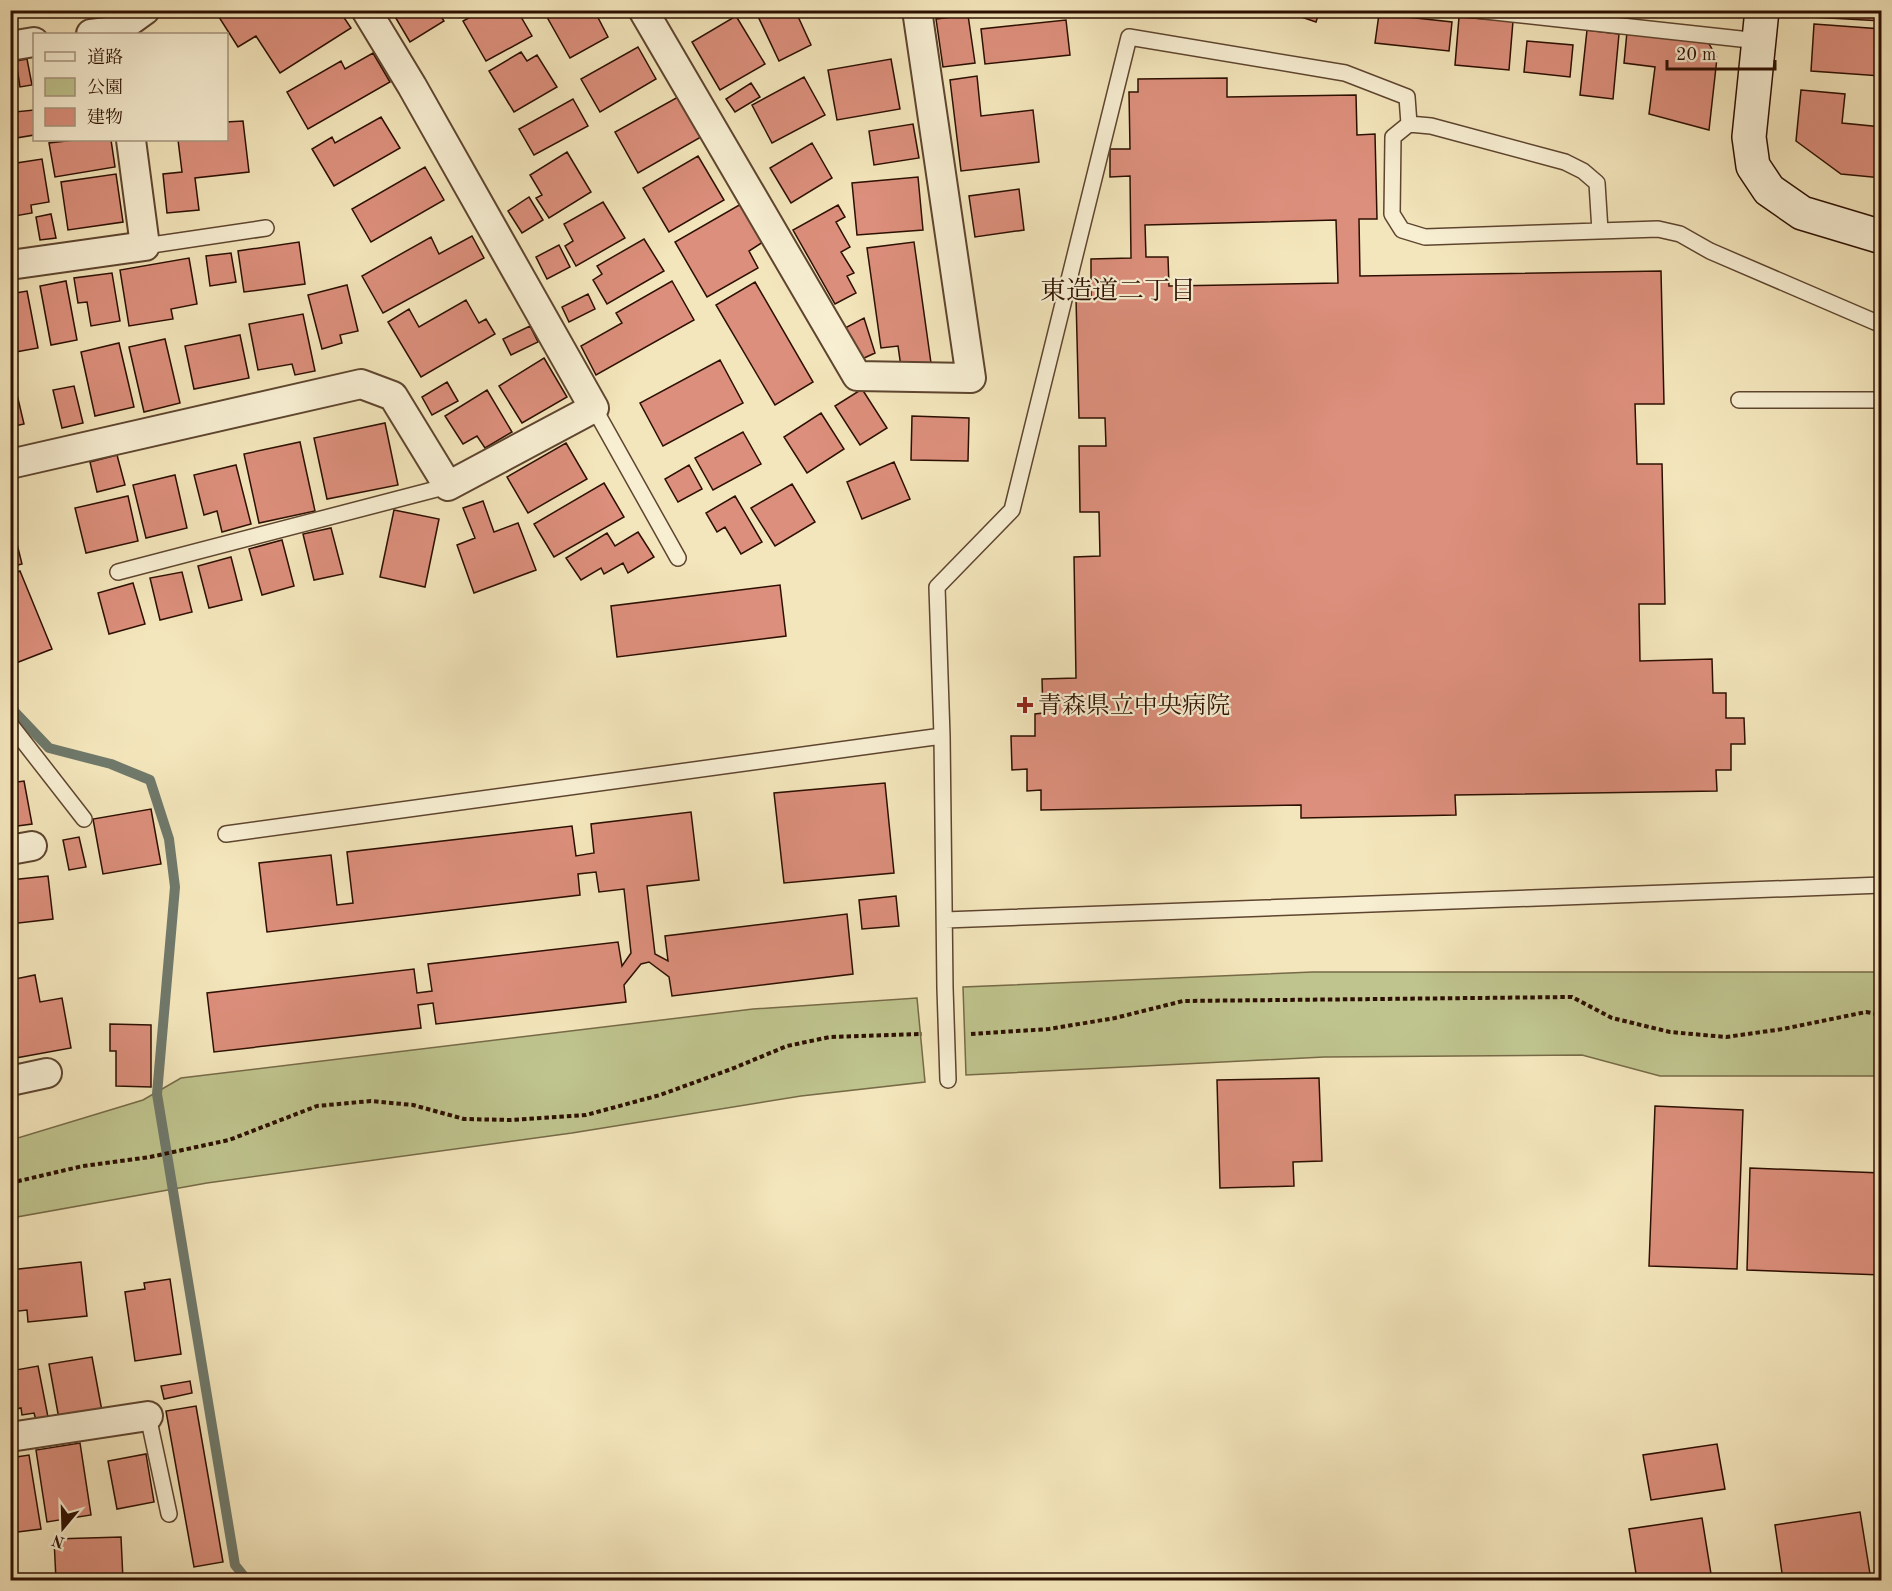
<svg xmlns="http://www.w3.org/2000/svg" width="1892" height="1591" font-family="'Old Standard TT','Noto Serif JP',serif">
  <style>
    .green { fill: #bfc48e; stroke: #766a47; stroke-width: 1.5 }
    .lines { fill: none; stroke-linecap: round; stroke-linejoin: round }
    .stream { stroke: #6f796b; stroke-width: 10 }
    .building { fill: #dc8f7c; stroke: #2c0f00; stroke-width: 1.5; fill-rule: evenodd }
    .service-casing { stroke: #5e452f; stroke-width: 18 }
    .minor-casing { stroke: #5e452f; stroke-width: 32 }
    .secondary-casing { stroke: #2c0f00; stroke-width: 36 }
    .path { stroke: #2c0f00; stroke-width: 4; stroke-dasharray: 4.5 3; stroke-linecap: butt }
    .service { stroke: #f8efd3; stroke-width: 15 }
    .minor { stroke: #f8efd3; stroke-width: 28 }
    .secondary { stroke: #f8efd3; stroke-width: 33 }
    .poi-dot { fill: #8f2418; stroke: #f8efd3; stroke-width: 2 }
    .labels { text-anchor: middle; stroke-width: 4.5; stroke-linejoin: round; paint-order: stroke }
    .poi-label { font-size: 24px; fill: #2c0f00; stroke: #f8efd3; text-anchor: start }
    .neighbourhood-label { font-size: 26px; fill: #2c0f00; stroke: #f8efd3 }
  </style>
  <rect width="100%" height="100%" fill="#f4e6bc"/>
  <filter id="stains"><feTurbulence type="fractalNoise" baseFrequency=".00333" numOctaves="4"/><feColorMatrix values="0 0 0 0 .2 0 0 0 0 .09 0 0 0 0 .02 0 0 0 .5 -.17"/></filter>
  <radialGradient id="worn" r=".72"><stop offset=".6" stop-color="#630" stop-opacity="0"/><stop offset="1" stop-color="#630" stop-opacity=".3"/></radialGradient>
  <!-- green -->
  <path class="green" d="M1313,972H1881V1076H1660L1582,1055L1324,1057L966,1075L963,987Z
    M917,998L925,1082L801,1096L572,1133L207,1183L11,1218V1140L143,1100L181,1078L753,1009Z"/>
  <g class="lines">
    <!-- stream -->
    <path class="stream" d="M10,707L49,748L111,764L150,780L169,839L175,887L157,1094L235,1565L247,1580"/>
  </g>
  <!-- building -->
  <path class="building" d="M223,10H339L351,28L280,73L256,36L238,47L217,14Z
    M391,10H437L444,21L410,42Z
    M483,10H517L532,36L486,61L463,21Z
    M543,10H594L608,37L570,58Z
    M755,10H795L811,45L779,61Z
    M1281,10H1320L1316,22Z
    M1813,10H1882V21L1812,17Z
    M1379,14L1452,22L1449,51L1375,43Z
    M968,15L975,63L943,67L936,19Z
    M736,16L765,64L720,90L692,42Z
    M1459,17L1513,21L1509,70L1455,65Z
    M1066,20L1070,55L985,64L981,29Z
    M1814,24L1882,29L1881,76L1811,71Z
    M1587,30L1619,34L1613,99L1580,95Z
    M1627,32L1708,42L1717,58L1709,130L1649,114L1655,67L1624,63Z
    M1527,41L1573,45L1570,77L1524,72Z
    M638,47L656,79L600,112L581,79Z
    M521,52L527,61L537,55L557,87L514,112L489,71Z
    M373,53L390,82L308,129L287,92L341,61L345,69Z
    M27,59L32,85L20,87L16,61Z
    M891,59L900,109L837,120L828,70Z
    M977,76L981,116L1033,110L1039,162L961,171L950,80Z
    M804,77L825,115L772,143L752,105Z
    M1227,78V97L1356,95L1357,135L1375,134L1377,219H1359L1360,276L1661,271L1664,404H1635L1637,464H1662L1665,604H1639L1640,661L1712,659L1713,693H1726V718H1744L1745,744H1731V770H1716L1717,791L1455,795L1456,815L1301,818V805L1041,810V790L1027,791V769L1012,770L1011,736H1035V714L1043,713L1042,679L1076,678L1074,557L1100,556L1099,512H1080L1079,446H1106L1105,418H1079L1076,298H1091V259L1131,258L1130,176L1110,177V149H1130L1129,92H1138V79ZM1336,220L1338,283L1169,286L1168,257H1146L1145,225Z
    M751,83L760,97L735,112L726,99Z
    M1801,90L1845,94L1842,123L1882,127V178L1841,174L1796,141Z
    M678,97L701,137L638,173L615,132Z
    M573,99L588,126L534,155L519,129Z
    M10,103H14L15,112L34,110V135L10,139Z
    M381,117L400,148L334,186L312,149L332,137L335,143Z
    M243,121L249,172L195,178L199,210L167,213L163,174L182,172L178,140H226V122Z
    M913,124L919,158L874,165L869,131Z
    M75,140H111L115,167L55,177L49,143Z
    M812,143L832,178L791,203L770,168Z
    M567,152L591,192L549,218L536,198L542,195L530,175Z
    M698,156L724,200L669,232L643,188Z
    M42,159L49,202L31,205L32,213L15,216L13,207H10V164Z
    M425,167L444,200L371,242L352,209Z
    M116,174L123,222L68,230L61,182Z
    M918,177L923,230L857,235L852,183Z
    M1019,189L1024,230L975,237L969,196Z
    M529,197L543,220L522,233L508,211Z
    M603,202L625,238L576,266L565,246L573,241L564,224Z
    M741,204L763,242L749,251L758,268L707,297L675,242Z
    M838,205L845,217L836,222L850,247L841,252L854,273L847,276L856,293L835,304L793,230Z
    M51,214L56,238L40,240L36,217Z
    M472,236L484,258L383,313L362,276L431,237L439,254Z
    M644,239L664,271L607,304L593,280L602,274L597,266Z
    M299,242L305,284L244,292L238,251Z
    M914,242L931,363L901,367L898,346L881,348L867,248Z
    M559,245L570,267L547,279L536,257Z
    M231,253L236,282L210,286L206,256Z
    M189,258L197,304L171,309L173,319L129,326L120,270Z
    M112,273L120,321L91,326L87,302L78,303L74,278Z
    M66,281L77,340L51,345L40,286Z
    M672,281L694,320L596,375L581,346L622,323L616,313Z
    M755,282L813,382L775,405L716,305Z
    M347,285L358,331L340,335L342,343L322,349L308,295Z
    M27,291L38,348L10,353V294Z
    M588,294L595,309L569,322L562,307Z
    M466,300L479,323L486,319L495,334L421,377L388,322L409,309L419,327Z
    M303,314L315,371L295,375L292,364L258,370L249,324Z
    M864,318L875,353L862,359L845,328Z
    M530,326L538,342L511,355L503,339Z
    M240,335L249,378L194,389L185,346Z
    M165,339L180,403L144,412L129,347Z
    M119,343L134,407L95,416L81,352Z
    M544,358L567,397L522,423L499,386Z
    M720,360L743,403L663,446L640,403Z
    M14,382L24,424L10,427V383Z
    M447,382L458,401L432,415L422,397Z
    M74,386L83,423L62,428L53,390Z
    M862,389L887,428L860,445L835,406Z
    M487,390L512,432L485,448L477,436L463,444L445,416Z
    M821,413L844,449L807,473L784,437Z
    M912,416L969,418L968,461L911,460Z
    M385,423L398,485L327,499L314,438Z
    M743,432L761,464L713,490L695,458Z
    M300,442L315,511L259,523L244,454Z
    M566,443L587,479L528,513L507,477Z
    M117,455L125,485L97,492L90,462Z
    M894,462L910,499L862,519L847,482Z
    M236,465L251,524L222,532L217,511L204,515L194,475Z
    M689,465L702,489L678,502L665,479Z
    M175,475L187,528L146,538L133,485Z
    M604,483L624,517L554,557L534,524Z
    M792,484L815,522L775,546L751,508Z
    M128,496L138,541L86,553L75,508Z
    M735,496L762,542L741,554L725,527L717,532L706,513Z
    M483,501L494,532L518,523L536,570L474,593L457,545L475,538L463,508Z
    M394,510L439,519L425,587L380,577Z
    M10,516L22,564L10,567Z
    M331,528L343,574L314,580L303,534Z
    M638,532L654,557L628,573L623,563L604,574L601,568L581,580L566,558L607,533L615,546Z
    M282,540L294,586L262,595L249,549Z
    M231,557L242,600L209,608L198,566Z
    M20,571L52,649L16,663L10,650V575Z
    M182,572L192,612L160,620L150,578Z
    M133,583L145,624L109,634L98,593Z
    M780,585L786,636L617,657L611,606Z
    M24,781L32,824L10,827V783Z
    M885,783L894,873L784,883L774,793Z
    M151,809L161,864L103,874L93,819Z
    M691,812L699,880L647,886L655,954L668,961L665,936L847,914L853,974L672,996L669,977L649,962L641,964L624,985L626,1002L436,1024L433,1003L418,1005L421,1028L214,1052L207,993L414,969L417,993L432,991L428,964L618,942L622,966L631,953L624,889L599,892L596,872L578,874L580,895L267,932L259,863L331,855L337,905L353,903L347,852L572,826L576,856L594,853L591,824Z
    M79,837L86,867L69,870L63,840Z
    M48,876L53,919L10,924V880Z
    M896,896L899,926L862,929L859,900Z
    M35,975L40,1002L62,998L71,1048L10,1059V980Z
    M110,1024L151,1025V1087L116,1086V1051H110Z
    M1319,1078L1322,1161L1293,1162L1294,1186L1220,1188L1217,1080Z
    M1655,1106L1743,1110L1737,1269L1649,1266Z
    M1750,1168L1882,1173V1275L1747,1270Z
    M81,1262L87,1316L28,1322L27,1310L10,1312V1270Z
    M170,1279L181,1354L135,1361L125,1292L145,1289L144,1283Z
    M92,1357L102,1411L59,1419L49,1364Z
    M38,1366L48,1417L36,1420L34,1413L22,1415L21,1408L11,1410L10,1371Z
    M190,1381L192,1393L164,1399L161,1386Z
    M196,1406L223,1562L194,1567L166,1411Z
    M80,1443L91,1515L47,1522L36,1450Z
    M1717,1444L1725,1489L1651,1500L1643,1455Z
    M146,1454L154,1502L117,1509L108,1461Z
    M29,1455L41,1529L10,1533V1506L13,1505L10,1490V1458Z
    M1860,1512L1871,1580H1783L1775,1525Z
    M1702,1518L1712,1580H1637L1629,1529Z
    M121,1537L123,1580H56L54,1539Z"/>
  <g class="lines">
    <defs>
      <path id="service" d="M1476,10L1759,41
        M1600,231L1597,183L1583,171L1565,162L1431,126L1409,124L1393,137L1392,214L1402,230L1425,237L1658,229L1680,234L1710,251L1882,325
        M145,246L266,228
        M1739,400H1882
        M594,408L678,558
        M118,572L448,486
        M10,724L84,819
        M226,834L942,736
        M945,920L1882,885
        M948,1080L945,988L942,736L937,587L1012,510L1129,37L1345,73L1407,97L1409,124
        M148,1416L169,1514"/>
      <path id="minor" d="M643,10L857,376L971,378L917,10
        M91,34L116,31L145,10
        M10,46L34,42
        M10,265L145,246L131,140
        M10,464L361,384L393,396L448,486L594,408L412,86L366,10
        M10,850L32,846
        M10,1081L47,1073
        M10,1437L148,1416"/>
      <path id="secondary" d="M1762,10L1749,137L1753,166L1769,190L1802,213L1882,237"/>
    </defs>
    <!-- service casing -->
    <use href="#service" class="service-casing"/>
    <!-- minor casing -->
    <use href="#minor" class="minor-casing"/>
    <!-- secondary casing -->
    <use href="#secondary" class="secondary-casing"/>
    <!-- path -->
    <path class="path" d="M971,1034L1049,1029L1115,1018L1183,1001L1572,997L1612,1018L1670,1032L1726,1037L1783,1029L1866,1012L1882,1015
      M10,1183L83,1166L150,1157L229,1140L317,1106L371,1101L413,1105L464,1119L510,1120L586,1115L660,1095L734,1068L787,1046L830,1037L922,1034"/>
    <!-- service -->
    <use href="#service" class="service"/>
    <!-- minor -->
    <use href="#minor" class="minor"/>
    <!-- secondary -->
    <use href="#secondary" class="secondary"/>
  </g>
  <!-- markers -->
  <path class="poi-dot" d="M1022 696h6v6h6v6h-6v6h-6v-6h-6v-6h6z"/>
  <g class="labels">
    <!-- poi labels -->
    <g class="poi-label">
      <text x="1038" y="713">青森県立中央病院</text>
    </g>
    <!-- neighbourhood labels -->
    <g class="neighbourhood-label">
      <text x="1118" y="299">東造道二丁目</text>
    </g>
  </g>
  <!-- margin -->
  <rect width="1892" height="1591" fill="none" stroke="#f4e6bc" stroke-width="36"/>
  <rect x="12" y="12" width="1868" height="1567" fill="none" stroke="#2c0f00" stroke-width="3"/>
  <rect x="18" y="18" width="1856" height="1555" fill="none" stroke="#2c0f00" stroke-width="1.5"/>
  <!-- legend -->
  <rect x="33" y="33" width="195" height="108" fill="#f8efd3" stroke="#a6957f" stroke-width="1.5"/>
  <rect x="45" y="52" width="30" height="9" fill="#f8efd3" stroke="#a6957f" stroke-width="1.5"/>
  <text x="87" y="63" font-size="18" fill="#2c0f00">道路</text>
  <rect x="45" y="78" width="30" height="18" fill="#bfc48e" stroke="#a6957f" stroke-width="1.5"/>
  <text x="87" y="93" font-size="18" fill="#2c0f00">公園</text>
  <rect x="45" y="108" width="30" height="18" fill="#dc8f7c" stroke="#a6957f" stroke-width="1.5"/>
  <text x="87" y="123" font-size="18" fill="#2c0f00">建物</text>
  <!-- north arrow -->
  <g transform="translate(63 1528) rotate(199)" stroke="#f8efd3" stroke-width="4.5" paint-order="stroke">
  <path d="M0-4.5L10 22L0 15L-10 22Z" fill="#2c0f00"/>
  <text y="-9" font-size="16" font-weight="bold" text-anchor="middle" fill="#2c0f00">N</text>
  </g>
  <!-- scale -->
  <path d="M1667 60v9h108v-9" fill="none" stroke="#2c0f00" stroke-width="3"/>
  <text x="1676" y="60" font-size="18" fill="#2c0f00" stroke="#f8efd3" stroke-width="4.5" paint-order="stroke">20 m</text>
  <rect width="100%" height="100%" filter="url(#stains)"/>
  <rect width="100%" height="100%" fill="url(#worn)"/>
</svg>
